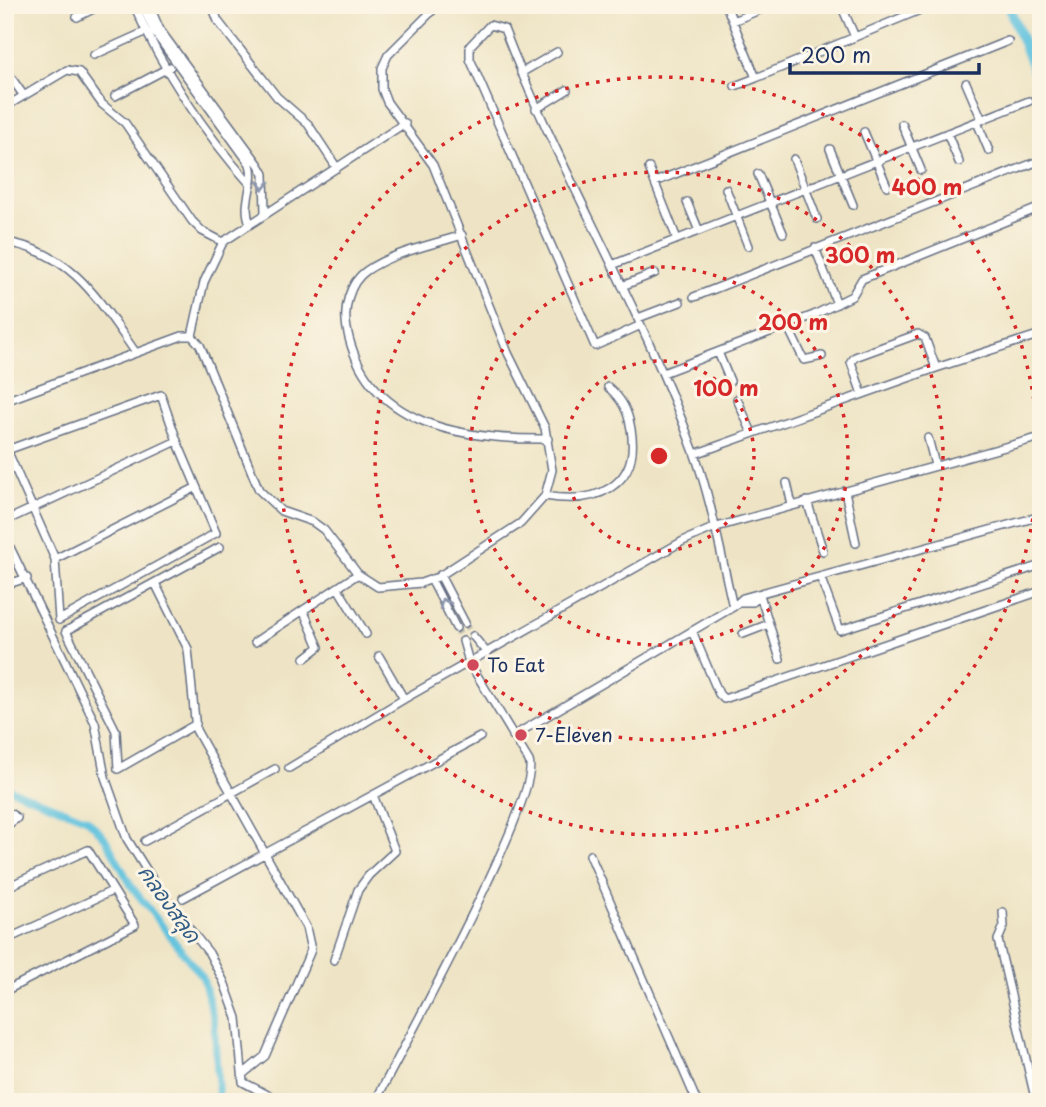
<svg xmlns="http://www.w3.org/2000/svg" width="1046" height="1107" font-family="'Playpen Sans','Playpen Sans Thai',sans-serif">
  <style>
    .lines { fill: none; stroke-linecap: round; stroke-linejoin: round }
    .canal { stroke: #60c2de; stroke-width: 7 }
    .river { stroke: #60c2de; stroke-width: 10 }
    .minor-tunnel { stroke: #c4c0b0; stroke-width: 7; stroke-dasharray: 7 3.5; stroke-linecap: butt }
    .minor-casing { stroke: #656e82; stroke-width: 10 }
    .minor { stroke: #fff; stroke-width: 7 }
    .oneway { stroke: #8d97ae }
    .ring { fill: none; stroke: #d62828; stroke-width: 3.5; stroke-dasharray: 3.5 7 }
    .poi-dot { fill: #d1495b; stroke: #fcf5e5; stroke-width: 2.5 }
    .labels { text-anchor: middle; stroke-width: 6; stroke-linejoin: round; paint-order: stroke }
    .poi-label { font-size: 19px; fill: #1b2f5e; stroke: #fcf5e5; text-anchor: start }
    .water-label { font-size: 21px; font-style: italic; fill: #305b84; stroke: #fcf5e5 }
    .centre { fill: #d62828; stroke: #fcf5e5; stroke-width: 3.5 }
    .ring-label { font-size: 21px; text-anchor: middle; font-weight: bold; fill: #d62828; stroke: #fcf5e5; stroke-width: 6; stroke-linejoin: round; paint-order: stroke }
  </style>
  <rect width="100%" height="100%" fill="#fcf5e5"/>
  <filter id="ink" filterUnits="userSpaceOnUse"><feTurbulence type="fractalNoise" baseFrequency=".0143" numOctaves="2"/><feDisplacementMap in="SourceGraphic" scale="14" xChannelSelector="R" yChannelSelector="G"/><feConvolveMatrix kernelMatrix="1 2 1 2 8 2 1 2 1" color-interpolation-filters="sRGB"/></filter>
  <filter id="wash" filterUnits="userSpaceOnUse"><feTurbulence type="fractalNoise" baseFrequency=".00686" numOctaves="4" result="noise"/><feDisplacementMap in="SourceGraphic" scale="28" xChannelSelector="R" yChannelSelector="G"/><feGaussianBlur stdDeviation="1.57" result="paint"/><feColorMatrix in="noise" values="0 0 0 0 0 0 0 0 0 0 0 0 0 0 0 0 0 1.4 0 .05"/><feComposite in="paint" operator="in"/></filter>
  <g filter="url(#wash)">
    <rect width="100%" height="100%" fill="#eee4c5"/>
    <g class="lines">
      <!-- canal -->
      <path class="canal" d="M5,787L87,819L105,838L132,887L203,978L214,1021L219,1102"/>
      <!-- river -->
      <path class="river" d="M1008,5L1041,88"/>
    </g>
  </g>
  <g filter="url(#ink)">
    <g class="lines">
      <!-- minor-tunnel -->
      <path class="minor-tunnel" d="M465,623L473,636
        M456,628L463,641"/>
      <defs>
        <path id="minor" d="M134,5C162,69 204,133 251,185
          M142,5L155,33L250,164C256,184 241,204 250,223
          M149,5L160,30L259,165L264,174L265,213
          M212,5L218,21L277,97L308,124L337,168
          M726,5L756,78L932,5
          M841,5L855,37
          M77,17L101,5
          M733,21L771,5
          M94,55L145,32
          M5,69L24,96
          M521,73L557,52
          M966,83L982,120
          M735,86L756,78
          M115,96L170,67
          M5,107L67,70L79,72L102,104L125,123L192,221L202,231L223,242
          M536,109L567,90
          M977,122L989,151
          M902,124L921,170
          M864,132L887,186
          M947,133L959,162
          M830,149L853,205
          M794,159L817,219
          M649,168L677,239
          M758,174L783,233
          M655,182L1008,41
          M726,189L748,246
          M687,202L699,231
          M462,235C432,245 393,252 366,271C349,283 343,309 347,329C366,427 464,440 548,439
          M5,242C73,252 100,302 136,353
          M815,248L837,304
          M612,265L1029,101
          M622,286L655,273
          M694,297L1041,160
          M638,318L680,302
          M641,325L595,346L470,59V46L490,25L504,29C560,174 641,306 694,452C712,502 721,556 733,607
          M787,325L804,360L822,356
          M192,336L204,282L223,242L405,123
          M718,352L730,381
          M663,373L814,315L852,296L862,279L1041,207
          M862,394L851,362L855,357L918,334L925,338L936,368
          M737,399L752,433
          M5,401L182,336H192L200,345L259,490L281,511L313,522L324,530L358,574L378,587L421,583L438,577L521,523L545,496L552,470L545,428L508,353L433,165L387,102L382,89V68L388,55L438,5
          M928,438L935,465
          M695,454L936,368L1041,334
          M787,483L792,505
          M845,491L856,543
          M545,496C595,505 641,487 631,429C628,411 622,399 608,387
          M807,501L823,551
          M5,521L177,441L216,533L59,620L55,559L7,450L161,395L177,441
          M5,537L95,723L105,777L127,839L161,893L209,953L224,982L237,1018L243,1082L281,1102
          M55,559L195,488
          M440,575L465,623
          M431,579L456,628
          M821,579L840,630L1041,565
          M155,583L188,649L196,730L306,927L311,950L265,1056L243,1074
          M5,585L27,578
          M339,590L366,634
          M760,595L780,659
          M740,602H753L760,595
          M304,612L319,647L305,658
          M692,631L719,694L724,699L1041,591
          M743,634L769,624
          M473,636L487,653
          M255,642L358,574
          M379,656L404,699
          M196,724L118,769L116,731L66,631L220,547
          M513,736L733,607L743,598L1041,516
          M289,768L404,699L683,541L713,528L1041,437
          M5,810L17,818L5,827
          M145,841L275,769
          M590,855L697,1102
          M5,888L88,850L135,925L5,991
          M183,898L480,737
          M1003,912L1004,926L998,940L1036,1102
          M5,940L112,891
          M334,960L358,890L369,875L395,851L373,795
          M375,1102C399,1055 543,794 529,761L469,662L463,641"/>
      </defs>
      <!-- minor casing -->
      <use href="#minor" class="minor-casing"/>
      <!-- minor -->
      <use href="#minor" class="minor"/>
    </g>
    <!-- one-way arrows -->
    <defs><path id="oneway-chevron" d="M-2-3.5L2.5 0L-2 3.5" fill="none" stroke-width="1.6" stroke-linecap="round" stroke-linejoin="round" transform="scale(1.75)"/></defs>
    <g class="oneway">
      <use href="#oneway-chevron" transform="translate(263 185) rotate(91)"/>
      <use href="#oneway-chevron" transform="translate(444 603) rotate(-118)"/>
    </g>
  </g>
  <!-- distance rings -->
  <g class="ring">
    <circle cx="659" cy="456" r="95"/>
    <circle cx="659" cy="456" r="189"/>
    <circle cx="659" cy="456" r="284"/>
    <circle cx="659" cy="456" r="379"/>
  </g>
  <!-- markers -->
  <g class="poi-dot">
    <circle cx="473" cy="665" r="7"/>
    <circle cx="521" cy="735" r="7"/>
  </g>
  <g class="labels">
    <!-- poi labels -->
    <g class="poi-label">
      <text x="487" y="672">To Eat</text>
      <text x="535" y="742">7-Eleven</text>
    </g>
    <!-- water labels -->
    <g class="water-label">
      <text transform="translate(169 904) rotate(54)" y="7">คลองสลุด</text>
    </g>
  </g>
  <circle cx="659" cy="456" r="10" class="centre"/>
  <g class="ring-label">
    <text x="927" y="195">400 m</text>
    <text x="860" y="263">300 m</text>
    <text x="793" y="330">200 m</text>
    <text x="726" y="396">100 m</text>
  </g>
  <!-- margin -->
  <rect width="1046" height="1107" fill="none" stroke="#fcf5e5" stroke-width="28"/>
  <!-- scale -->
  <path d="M790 63v10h189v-10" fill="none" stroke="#1b2f5e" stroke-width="3.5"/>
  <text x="801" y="63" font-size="21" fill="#1b2f5e" stroke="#fcf5e5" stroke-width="5" paint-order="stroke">200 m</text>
</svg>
